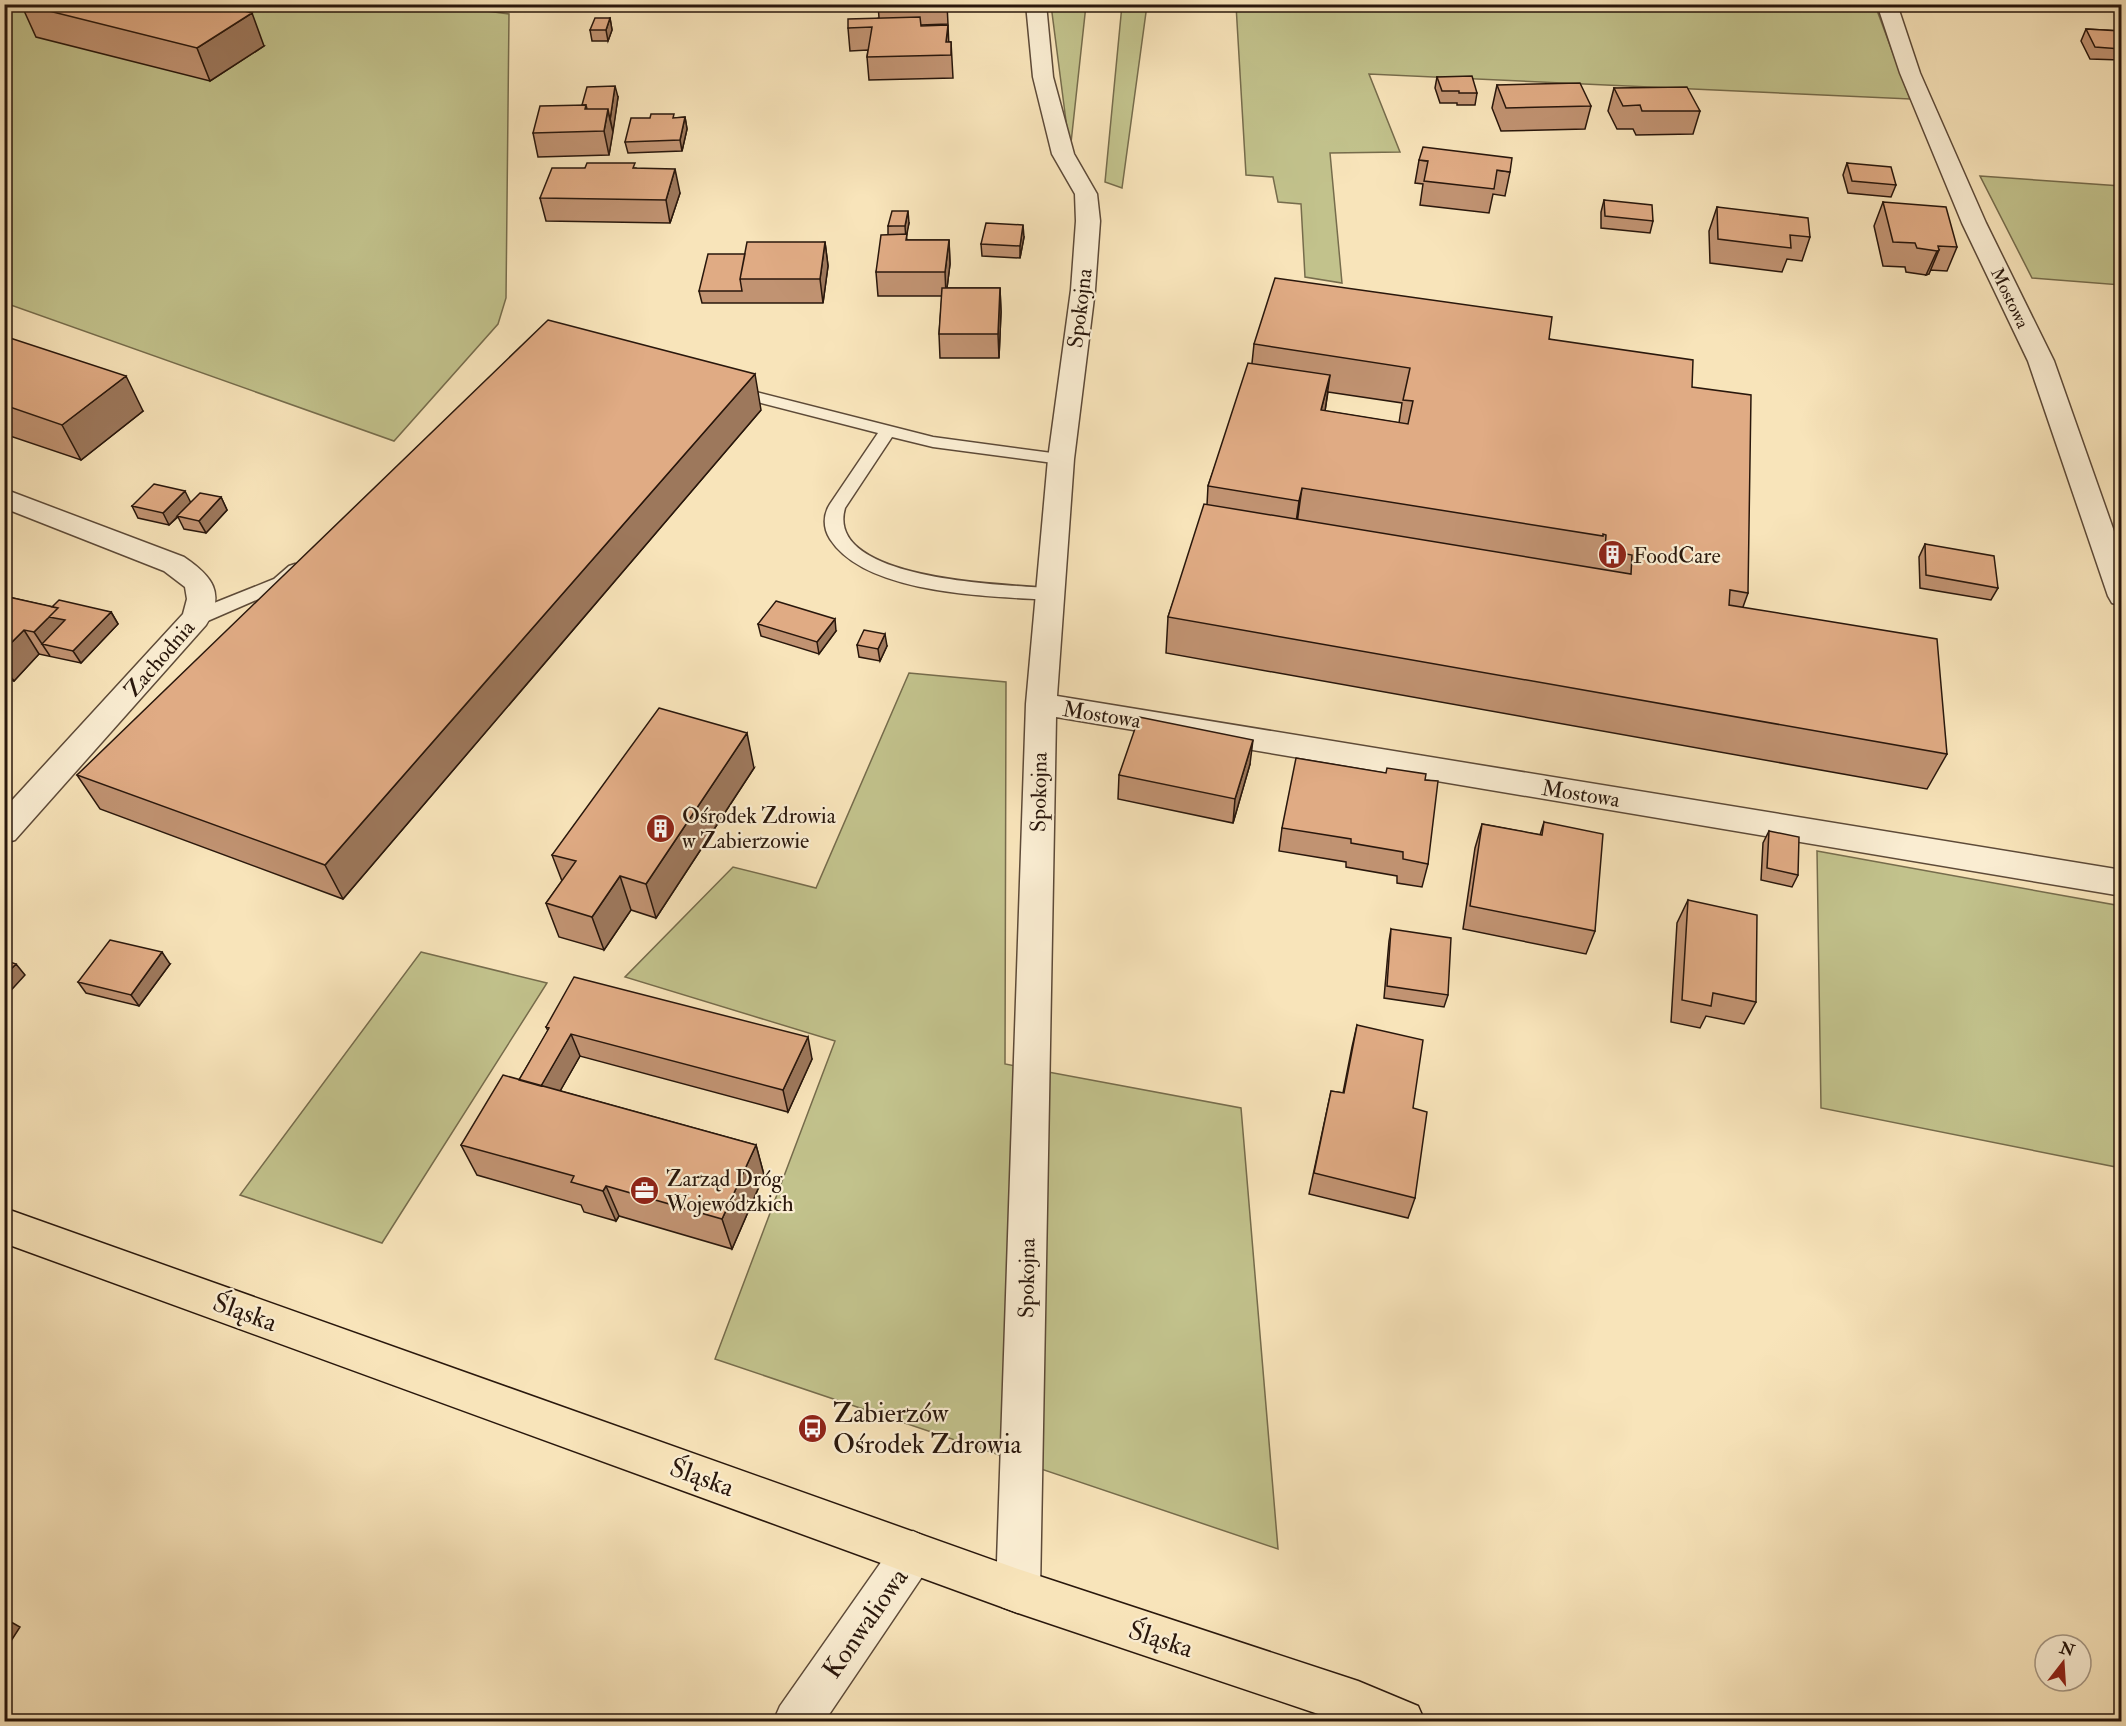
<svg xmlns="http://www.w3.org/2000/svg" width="2126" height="1726" font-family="'IM FELL Double Pica',serif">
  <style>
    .green { fill: #c2c28c; stroke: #766c4c; stroke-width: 1.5 }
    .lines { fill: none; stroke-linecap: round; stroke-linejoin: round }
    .service-casing { stroke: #5d4a38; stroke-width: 3 }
    .minor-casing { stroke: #5d4a38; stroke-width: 3 }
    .primary-casing { stroke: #29170c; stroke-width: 3 }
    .service { fill: #faedd2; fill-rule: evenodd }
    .minor { fill: #faedd2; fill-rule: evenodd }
    .primary { fill: #f8e4ba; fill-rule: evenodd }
    .wall { fill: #c19372; stroke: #29170c; stroke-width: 1.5; fill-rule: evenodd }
    .shaded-wall { fill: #9d785c; stroke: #29170c; stroke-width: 1.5 }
    .building { fill: #e0ab84; stroke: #29170c; stroke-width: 1.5 }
    .labels { text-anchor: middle; stroke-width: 4.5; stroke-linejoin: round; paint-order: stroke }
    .far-street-label { font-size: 18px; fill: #29170c; stroke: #faedd2 }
    .street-label { font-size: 22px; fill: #29170c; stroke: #faedd2 }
    .poi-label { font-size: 22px; fill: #29170c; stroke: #faedd2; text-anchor: start }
    .near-street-label { font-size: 27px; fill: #29170c; stroke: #faedd2 }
    .near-poi-label { font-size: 27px; fill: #29170c; stroke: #faedd2; text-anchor: start }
  </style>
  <rect width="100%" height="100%" fill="#f8e4ba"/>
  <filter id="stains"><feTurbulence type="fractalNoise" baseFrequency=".00333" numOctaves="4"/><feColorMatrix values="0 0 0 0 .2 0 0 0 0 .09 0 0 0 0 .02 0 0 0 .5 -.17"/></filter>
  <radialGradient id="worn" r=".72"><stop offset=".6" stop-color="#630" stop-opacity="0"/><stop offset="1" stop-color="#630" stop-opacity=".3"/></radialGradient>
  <!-- green -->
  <path class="green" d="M434,4L509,14L506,298L498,324L394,441L5,303V5Z
    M1051,5H1086L1070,152Z
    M1122,5H1147L1122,188L1105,182Z
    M1236,5H1875L1910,99L1369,74L1400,152L1330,153L1342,283L1305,277L1301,204L1278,202L1273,177L1246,175Z
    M1980,176L2121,186V285L2032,278Z
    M909,673L1006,682L1005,1064L1241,1108L1278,1549L715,1359L835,1041L625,977L733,867L816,888Z
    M1817,851L2121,906V1168L1821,1108Z
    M421,952L547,983L382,1243L240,1195Z"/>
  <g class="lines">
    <defs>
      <path id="service" d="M732,386L933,437L1067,455L1070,459L1067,463L1061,464L933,447L892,437L845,508C824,581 1007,585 1050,588L1056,590L1059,594L1056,598L1050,600C990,596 866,595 830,539C823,528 823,515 830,504L878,433L726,394L724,391Z
        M295,564L301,566L304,570L286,587L203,623L196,624L189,623L187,618L189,613L274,579L289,566Z"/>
      <path id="minor" d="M1026,4H1046L1053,77L1074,154L1097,194L1100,221L1095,290L1074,459L1057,696L2122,870V896L1056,717L1040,1591L1034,1607L1018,1613L1002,1607L996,1591L1026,704L1048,459L1071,290L1076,221L1075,194L1052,154L1033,77Z
        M1877,4H1897L1920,73L1986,223L2054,361L2122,554V606L2112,603L2108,596L2028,361L1962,223L1900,73Z
        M4,489L184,557C212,576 226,593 206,625L15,840L4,843V809L183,614L187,599L185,587L164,571L4,508Z
        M913,1531L928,1538L935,1553L928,1568L824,1722H773L780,1706L898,1538Z"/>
      <path id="primary" d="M4,1208L1018,1569L1358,1681L1418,1706L1425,1722H1342L1018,1613L4,1243Z"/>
    </defs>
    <!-- service casing -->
    <use href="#service" class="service-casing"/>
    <!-- minor casing -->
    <use href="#minor" class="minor-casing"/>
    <!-- primary casing -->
    <use href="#primary" class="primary-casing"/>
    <!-- service -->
    <use href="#service" class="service"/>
    <!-- minor -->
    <use href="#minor" class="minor"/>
    <!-- primary -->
    <use href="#primary" class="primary"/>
  </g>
  <!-- wall -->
  <path class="wall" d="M21,4L264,46L210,81L36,37Z
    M878,4H947L948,24L921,25V26L949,42H951L953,78L869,80L867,57L868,50L850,51L848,28L879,18Z
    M610,18L612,30L608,41H592L590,30Z
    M2086,29L2121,31V60L2090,59L2081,41Z
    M1437,77L1477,93L1475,105H1457V103H1440L1435,88Z
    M1497,85L1591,106L1585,129L1501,131L1492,108Z
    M1614,88L1700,111L1693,134L1636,135L1633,129H1617L1608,111Z
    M618,97L609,155L538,157L533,133Z
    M685,117L687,129L682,151L628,153L625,142L675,118Z
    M1419,160L1510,172L1505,196L1493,194L1489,213L1420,205L1423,184L1415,183Z
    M1847,163L1896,185L1891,197L1848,193L1843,175Z
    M585,168H636L680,193L670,223L546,221L540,198Z
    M1604,200L1653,221L1650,233L1601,228V212Z
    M1883,202L1957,247L1947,271L1930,270L1929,274L1926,275L1906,272L1905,267L1883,266L1874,226Z
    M1717,207L1810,237L1802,261L1787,259L1782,272L1710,263L1709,231Z
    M909,223L906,234L907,240H949L950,264L947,288H1000L1001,312L999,358H940L939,334L942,296H878L876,272L888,235V226Z
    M1024,237L1020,258L982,256L981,244Z
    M825,242L828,266L823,303H702L699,291L745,254Z
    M4,336L143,411L81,460L4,434Z
    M1549,339L1692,387L1748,593L1743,607L1947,754L1927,789L1166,653L1168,617L1207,505L1208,486L1252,363L1254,344ZM1328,392L1402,403L1399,423L1325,411Z
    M761,410L343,899L100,809L77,775Z
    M221,497L227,510L206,533L184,529L178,517L169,525L138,518L132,506L191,502Z
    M1925,544L1998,588L1991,600L1920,588L1919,557Z
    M4,596L52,607L111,612L118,624L81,663L39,654L14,681L4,679Z
    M758,624L836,631L819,654L761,636Z
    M857,645L887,646L880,661L859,657Z
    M1250,764L1233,823L1118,799L1119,775Z
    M754,768L656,918L631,910L604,950L559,937L546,903L562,881L552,855Z
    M1425,780L1428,864L1422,887L1397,883V876L1346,867V862L1279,851L1282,828Z
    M1544,822L1595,931L1586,954L1463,929L1475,848L1482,824L1540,835Z
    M1769,831L1798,875L1792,887L1761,880L1763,843Z
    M1688,900L1756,1002L1744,1024L1706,1016L1700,1028L1671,1022L1677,923Z
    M1391,929L1448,995L1444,1007L1384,998L1389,941Z
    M170,964L139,1006L86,993L78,982Z
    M1357,1025L1413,1108L1415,1198L1408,1218L1309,1194L1331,1091L1343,1093L1352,1047Z
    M546,1027L812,1059L788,1112L580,1056L560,1091L756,1145L764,1175L732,1249L619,1216L616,1221L584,1212L581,1205L477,1175L461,1145L519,1080L548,1031Z"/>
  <!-- shaded-wall -->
  <path class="shaded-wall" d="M252,13L264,46L210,81L197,48Z
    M610,18L612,30L608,41L606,30Z
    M948,25L949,48L946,42Z
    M615,86L618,97L613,132L610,120Z
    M608,109L613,132L609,155L604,131Z
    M685,117L687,129L682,151L680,140Z
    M675,169L680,193L670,223L666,200Z
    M908,211L909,223L906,239L905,226Z
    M1023,225L1024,237L1020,258V246Z
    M949,240L950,264L946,296L945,272Z
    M825,242L828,266L823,303L820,279Z
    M1939,250L1929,274L1926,275L1937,251Z
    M1000,288L1001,312L999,358L998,334Z
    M755,374L761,410L343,899L325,865Z
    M1330,375L1325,411L1316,446L1321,410Z
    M126,376L143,411L81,460L62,425Z
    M1302,488L1297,523L1294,537L1299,501Z
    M185,491L191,503L169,525L163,513Z
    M221,497L227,510L206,533L199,521Z
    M58,608L73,633L42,644L50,656L34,632Z
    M111,612L118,624L81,663L73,651Z
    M835,619L836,631L819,654L817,642Z
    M24,630L39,654L14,681L4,668V650Z
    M885,634L887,646L880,661L878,649Z
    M747,733L754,768L656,918L646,884Z
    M1253,740L1250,764L1233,823L1235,799Z
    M620,876L631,910L604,950L592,917Z
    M162,952L170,964L139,1006L131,995Z
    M16,964L25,975L4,998V976Z
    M571,1034L580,1056L547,1114L537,1092Z
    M808,1037L812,1059L788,1112L783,1090Z
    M756,1145L764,1175L732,1249L722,1219Z
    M606,1186L619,1216L616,1221L603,1191Z
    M4,1618L20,1627L4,1652Z"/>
  <!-- building -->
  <path class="building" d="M21,4H218L252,13L197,48Z
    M920,17L921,26L948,25L946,42H951V55L867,57L872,27L848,28V19Z
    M595,18H610L606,30H590Z
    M2086,29L2121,31V49L2095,47Z
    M1472,76L1477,93H1459V91H1442L1437,77Z
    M1580,83L1591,106L1506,108L1497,85Z
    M615,86L610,120L608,109H587L586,105H582L587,87Z
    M1687,87L1700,111H1642L1640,105L1623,106L1614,88Z
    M586,105L585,109H608L604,131L533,133L540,106Z
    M651,114H674L673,118L685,117L680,140L625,142L631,118H650Z
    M1423,147L1512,158L1510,172L1497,170L1494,189L1424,181L1428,161L1419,160Z
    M587,163H635L633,168L675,169L666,200L540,198L552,168H585Z
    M1847,163L1891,167L1896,185L1852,181Z
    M1604,200L1652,205L1653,221L1605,216Z
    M1883,202L1946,207L1957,247L1938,246L1939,250L1937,251L1917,248L1915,243L1893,242Z
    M1717,207L1808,218L1810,237L1790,235L1791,248L1718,239Z
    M892,211H908L905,226H888Z
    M986,223L1023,225L1020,246L981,244Z
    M907,234L906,240H949L945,272H876L881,235Z
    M747,242H825L820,279H740Z
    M708,254H745L740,279L742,291H699Z
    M1275,278L1552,317L1549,339L1693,360L1692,387L1751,395L1748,593L1730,590L1729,605L1937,639L1947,754L1168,617L1204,504L1631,574L1632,555L1605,550L1606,535L1603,534V536L1302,488L1299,501L1208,486L1248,363L1330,375L1321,410L1408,424L1413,401L1403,400L1410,368L1254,344Z
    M942,288H1000L998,334H939Z
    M548,320L755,374L325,865L77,775Z
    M4,336L126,376L62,425L4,405Z
    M154,484L185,491L163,513L132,506Z
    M200,493L221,497L199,521L177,516Z
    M1925,544L1994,556L1998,588L1926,575Z
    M4,596L58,608L34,632L24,630L4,650Z
    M59,600L111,612L73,651L42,644L65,620L49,617L58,608L52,607Z
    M776,601L835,619L817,642L758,624Z
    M864,630L885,634L878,649L857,645Z
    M659,708L747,733L646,884L620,876L592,917L546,903L576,861L552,855Z
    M1139,717L1253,740L1235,799L1119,775Z
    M1296,758L1386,773L1387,768L1426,774L1425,780L1438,781L1428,864L1403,859V852L1351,843V839L1282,828Z
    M1544,822L1603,834L1595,931L1470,906L1482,824L1542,835Z
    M1769,831L1799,837L1798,875L1767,868Z
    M1688,900L1757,915L1756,1002L1713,993L1711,1006L1682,1000Z
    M1391,929L1451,938L1448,995L1387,986Z
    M110,940L162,952L131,995L78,982Z
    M4,960L16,964L4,976Z
    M574,977L808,1037L783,1090L571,1034L541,1086L519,1080L549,1028L546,1027Z
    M1357,1025L1423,1040L1413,1108L1427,1112L1415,1198L1314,1173L1331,1091L1344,1093Z
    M503,1075L756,1145L722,1219L606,1186L603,1191L571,1182L574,1176L461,1145Z"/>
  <!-- icons -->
  <defs>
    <symbol id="building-disc" viewBox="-11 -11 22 22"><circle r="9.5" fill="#8f2418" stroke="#faedd2"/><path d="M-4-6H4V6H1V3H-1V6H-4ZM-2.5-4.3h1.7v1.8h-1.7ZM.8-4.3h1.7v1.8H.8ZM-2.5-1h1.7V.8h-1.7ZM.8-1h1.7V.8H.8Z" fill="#fff"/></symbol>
    <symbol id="office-disc" viewBox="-11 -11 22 22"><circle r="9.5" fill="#8f2418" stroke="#faedd2"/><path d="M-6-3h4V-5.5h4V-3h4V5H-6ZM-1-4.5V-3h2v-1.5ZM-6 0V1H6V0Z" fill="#fff"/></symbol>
    <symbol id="bus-disc" viewBox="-11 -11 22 22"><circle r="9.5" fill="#8f2418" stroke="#faedd2"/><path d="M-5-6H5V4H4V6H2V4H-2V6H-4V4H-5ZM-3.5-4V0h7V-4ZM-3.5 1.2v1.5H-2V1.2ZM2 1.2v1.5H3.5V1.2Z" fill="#fff"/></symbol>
  </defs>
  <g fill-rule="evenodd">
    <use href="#building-disc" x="1596" y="538" width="33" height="33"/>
    <use href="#building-disc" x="644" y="812" width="33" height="33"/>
    <use href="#office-disc" x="628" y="1174" width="33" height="33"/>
    <use href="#bus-disc" x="796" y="1412" width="33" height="33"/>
  </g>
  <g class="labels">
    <!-- far-street labels -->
    <g class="far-street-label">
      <text transform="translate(2010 298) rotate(64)" y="6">Mostowa</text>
    </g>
    <!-- street labels -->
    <g class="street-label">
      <text transform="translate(1079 308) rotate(-83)" y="8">Spokojna</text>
      <text transform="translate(159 658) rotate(-49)" y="8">Zachodnia</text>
      <text transform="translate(1102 714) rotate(9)" y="8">Mostowa</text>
      <text transform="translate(1038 792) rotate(-89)" y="8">Spokojna</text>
      <text transform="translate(1581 793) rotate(9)" y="8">Mostowa</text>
      <text transform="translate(1026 1278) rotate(-89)" y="8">Spokojna</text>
    </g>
    <!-- poi labels -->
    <g class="poi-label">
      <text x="1633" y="563">FoodCare</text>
      <text x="682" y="823">Ośrodek Zdrowia<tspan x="682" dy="25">w Zabierzowie</tspan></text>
      <text x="666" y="1186">Zarząd Dróg<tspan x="666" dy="25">Wojewódzkich</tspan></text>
    </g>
    <!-- near-street labels -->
    <g class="near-street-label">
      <text transform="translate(245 1312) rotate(20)" y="9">Śląska</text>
      <text transform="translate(702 1477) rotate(20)" y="9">Śląska</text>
      <text transform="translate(865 1623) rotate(-55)" y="9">Konwaliowa</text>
      <text transform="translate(1161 1639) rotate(18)" y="9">Śląska</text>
    </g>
    <!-- near-poi labels -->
    <g class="near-poi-label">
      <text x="833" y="1422">Zabierzów<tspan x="833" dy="31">Ośrodek Zdrowia</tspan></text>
    </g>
  </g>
  <!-- margin -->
  <rect width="2126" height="1726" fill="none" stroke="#f8e4ba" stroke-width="24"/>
  <rect x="6" y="6" width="2114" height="1714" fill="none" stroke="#29170c" stroke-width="3"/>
  <rect x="12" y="12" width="2102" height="1702" fill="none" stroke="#29170c" stroke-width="1.5"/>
  <!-- north arrow -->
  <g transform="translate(2063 1663) rotate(17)"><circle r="28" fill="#faedd2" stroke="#a69783" stroke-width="1.5"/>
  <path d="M0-4.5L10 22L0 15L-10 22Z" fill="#8f2418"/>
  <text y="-9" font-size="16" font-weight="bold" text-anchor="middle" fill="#29170c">N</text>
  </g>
  <rect width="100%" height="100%" filter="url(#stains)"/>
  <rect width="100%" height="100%" fill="url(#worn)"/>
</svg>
